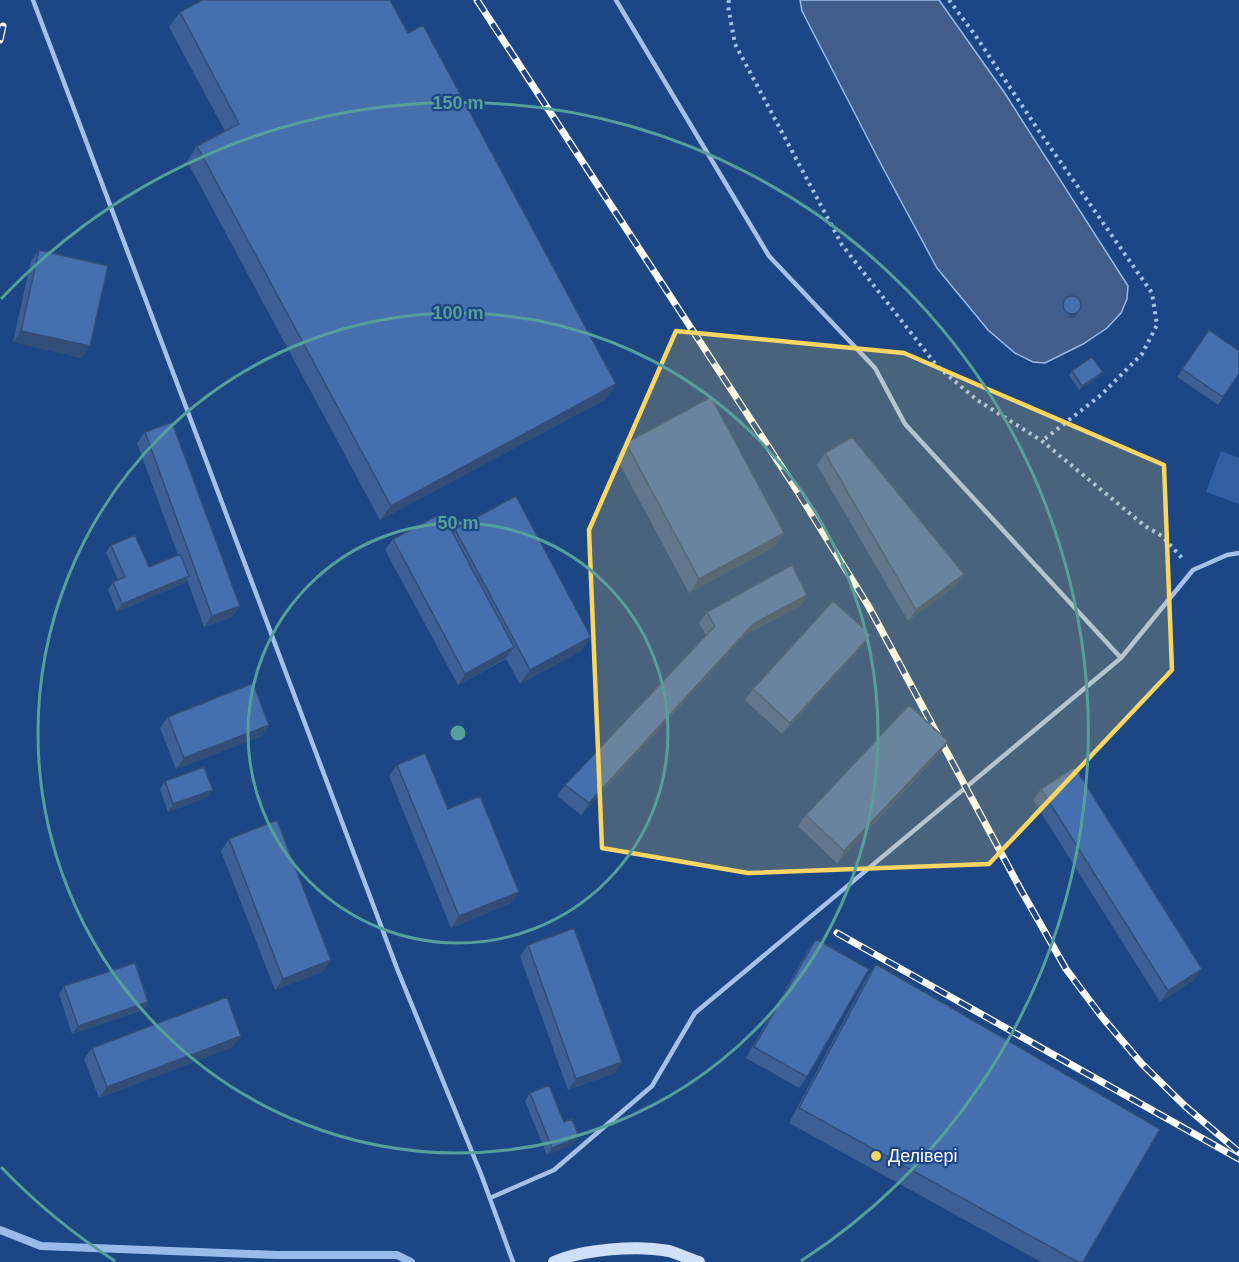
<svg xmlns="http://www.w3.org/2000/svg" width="1239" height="1262" font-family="Helvetica,sans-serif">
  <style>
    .green { fill: #315fa2 }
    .water { fill: #405d8b; stroke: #98bbec; stroke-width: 1.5 }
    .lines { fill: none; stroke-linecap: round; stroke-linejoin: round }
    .stream { stroke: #98bbec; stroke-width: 8 }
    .path { stroke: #a4c1ea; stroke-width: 4; stroke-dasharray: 3 4.5; stroke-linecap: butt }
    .service { stroke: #a4c1ea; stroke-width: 4.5 }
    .secondary { stroke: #d0dff8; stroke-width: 12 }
    .rail-casing { stroke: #fff; stroke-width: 7 }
    .rail { stroke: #1d4684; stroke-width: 4.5; stroke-dasharray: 14; stroke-linecap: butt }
    .wall { fill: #3c6095 }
    .shaded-wall { fill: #314e79 }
    .building { fill: #4670ad; stroke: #314e79; stroke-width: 1.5 }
    .marked { fill: #f9d563; fill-opacity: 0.2; stroke: #f9d563; stroke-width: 4.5; stroke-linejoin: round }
    .ring { fill: none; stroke: #579f9a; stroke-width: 3 }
    .poi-dot { fill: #f9d563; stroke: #1d4684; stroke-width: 2 }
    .labels { text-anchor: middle; stroke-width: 4.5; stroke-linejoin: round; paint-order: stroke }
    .poi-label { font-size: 18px; fill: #fff; stroke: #1d4684; text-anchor: start }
    .centre { fill: #579f9a; stroke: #1d4684; stroke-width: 3 }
    .ring-label { font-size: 18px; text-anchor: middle; font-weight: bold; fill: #579f9a; stroke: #1d4684; stroke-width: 4.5; stroke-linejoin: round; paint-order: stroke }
  </style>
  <rect width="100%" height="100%" fill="#1d4684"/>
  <!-- green -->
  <path class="green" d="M1221,451L1239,458V504L1206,492Z"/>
  <!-- water -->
  <path class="water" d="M800,0H939L1004,92L1128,286L1127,299L1121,313L1107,328L1083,344L1045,363L1033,362L1015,353L988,330L937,268L883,168L802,11Z"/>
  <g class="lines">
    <!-- stream -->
    <path class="stream" d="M0,1230L41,1246L277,1255H397L411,1262"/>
    <!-- path -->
    <path class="path" d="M729,0L728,6L735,44L842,245L937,366L977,400L1042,441L1145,526L1162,536L1182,558
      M949,0L975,35L1041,134L1152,293L1157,325L1142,354L1101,395L1042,441"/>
    <!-- service -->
    <path class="service" d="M33,0L398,971L481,1174L513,1262
      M616,0L769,256L875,368L905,424L1121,658
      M490,1198L554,1170L652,1086L695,1013L1121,658L1193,570L1227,555L1239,553"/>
    <!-- secondary -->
    <path class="secondary" d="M554,1262C584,1249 637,1245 669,1251C679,1254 689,1259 699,1262"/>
    <defs>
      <path id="rail" d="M477,0L796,489L869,607L1021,890L1066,969L1102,1017L1142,1064L1185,1106L1239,1152
        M0,40L3,26
        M837,933L1239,1159"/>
    </defs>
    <!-- rail casing -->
    <use href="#rail" class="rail-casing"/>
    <!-- rail -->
    <use href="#rail" class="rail"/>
  </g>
  <!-- wall -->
  <path class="wall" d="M180,12L408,33L616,384L606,399L380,520L187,161L197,146L225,131L169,27Z
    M39,250L82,358L13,342L31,261Z
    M1067,297L1082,306L1074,318H1068L1062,315L1060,306Z
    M1209,330L1239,374L1218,405L1177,377Z
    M1072,371L1100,376L1079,390L1069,375Z
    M145,432L240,606L232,617L204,627L187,579L184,583L117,612L108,590L113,582L118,580L106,552L111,545L149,567L178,555L137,443Z
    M626,443L784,533L774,547L689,593L616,457Z
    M825,453L956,585L908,621L817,465Z
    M455,529L591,637L581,651L520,684L506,659L458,685L385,550L393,539L453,533Z
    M807,595L800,606L745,635L581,815L557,796L565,785L706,635L699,623L707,612Z
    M863,646L782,734L745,700L753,689Z
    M168,717L269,725L262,736L176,769L160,728Z
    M948,741L940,753L837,863L798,826L806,815Z
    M397,765L448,809L511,903L451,928L389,776Z
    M165,781L213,790L207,797L168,812L160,789Z
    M1041,789L1194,980L1160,1002L1033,800Z
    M229,839L324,971L275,990L221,851Z
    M816,939L807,1077L799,1088L746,1058L808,950Z
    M528,945L615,1073L568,1090L520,956Z
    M876,964L1083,1262H1041L789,1123L866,979Z
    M64,986L148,1002L143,1010L72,1034L59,994Z
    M233,1047L99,1098L84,1059L92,1048Z
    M530,1093L564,1122L579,1137L573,1144L547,1155L525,1101Z"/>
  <!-- shaded-wall -->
  <path class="shaded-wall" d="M1070,314H1077L1074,318H1068Z
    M21,331L90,346L82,358L13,342Z
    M1103,372L1100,376L1079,390L1082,386Z
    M616,384L606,399L380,520L391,506Z
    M784,533L774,547L689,593L699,579Z
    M964,574L956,585L908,621L916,610Z
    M189,576L184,583L117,612L122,604Z
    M807,595L800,606L745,635L581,815L589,803L753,624Z
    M240,606L232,617L204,627L212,616Z
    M871,635L863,646L782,734L790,723Z
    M591,637L581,651L520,684L530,670Z
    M514,647L506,658L458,685L465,674Z
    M269,725L262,736L176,769L184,758Z
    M948,741L940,753L837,863L844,851Z
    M213,790L207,797L168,812L173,804Z
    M519,892L511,903L451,928L459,916Z
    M331,960L324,971L275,990L283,979Z
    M1202,969L1194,980L1160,1002L1168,991Z
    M148,1002L143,1010L72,1034L78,1026Z
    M241,1036L233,1047L99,1098L107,1087Z
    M622,1062L615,1073L568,1090L576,1079Z
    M579,1137L573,1144L547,1155L552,1148Z"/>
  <!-- building -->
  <path class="building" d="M202,0H390L408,33L423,25L616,384L391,506L197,146L239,124L180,12Z
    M39,250L108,266L90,346L21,331Z
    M1063 305a9 9 0 1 1 18 0a9 9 0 1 1-18 0Z
    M1209,330L1239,351V374L1223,397L1182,369Z
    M1092,357L1103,372L1082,386L1072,371Z
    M711,397L784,533L699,579L626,443Z
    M172,422L240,606L212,616L145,432Z
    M852,437L964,574L916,610L825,453Z
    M516,496L591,637L530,670L455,529Z
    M442,513L514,647L465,674L393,539Z
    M135,535L149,567L180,554L189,576L122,604L113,582L125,577L111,545Z
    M792,565L807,595L753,624L589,803L565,785L715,626L707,612Z
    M833,601L871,635L790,723L753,689Z
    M253,683L269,725L184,758L168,717Z
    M909,705L948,741L844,851L806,815Z
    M425,753L448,809L480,796L519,892L459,916L397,765Z
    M204,767L213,790L173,804L165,781Z
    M1075,767L1202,969L1168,991L1041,789Z
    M277,820L331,960L283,979L229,839Z
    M574,928L622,1062L576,1079L528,945Z
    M816,939L869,969L807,1077L754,1047Z
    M135,963L148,1002L78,1026L64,986Z
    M876,964L1160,1129L1083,1262H1078L799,1108Z
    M227,997L241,1036L107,1087L92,1048Z
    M549,1085L564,1122L572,1119L579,1137L552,1148L530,1093Z"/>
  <!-- marked area -->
  <path class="marked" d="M676,331L904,353L1164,465L1172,670L989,864L748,873L602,848L589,530Z"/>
  <!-- distance rings -->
  <g class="ring">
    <circle cx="458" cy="733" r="210"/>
    <circle cx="458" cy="733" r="420"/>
    <path d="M115 1261A630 630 0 0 1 1 1167M1 299A630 630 0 1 1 801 1261"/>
  </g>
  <!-- markers -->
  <circle class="poi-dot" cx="876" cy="1156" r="6"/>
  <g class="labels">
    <!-- poi labels -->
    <g class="poi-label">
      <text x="888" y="1162">Делівері</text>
    </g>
  </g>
  <circle cx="458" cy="733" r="9" class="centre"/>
  <g class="ring-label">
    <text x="458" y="109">150 m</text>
    <text x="458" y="319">100 m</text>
    <text x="458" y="529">50 m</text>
  </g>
</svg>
